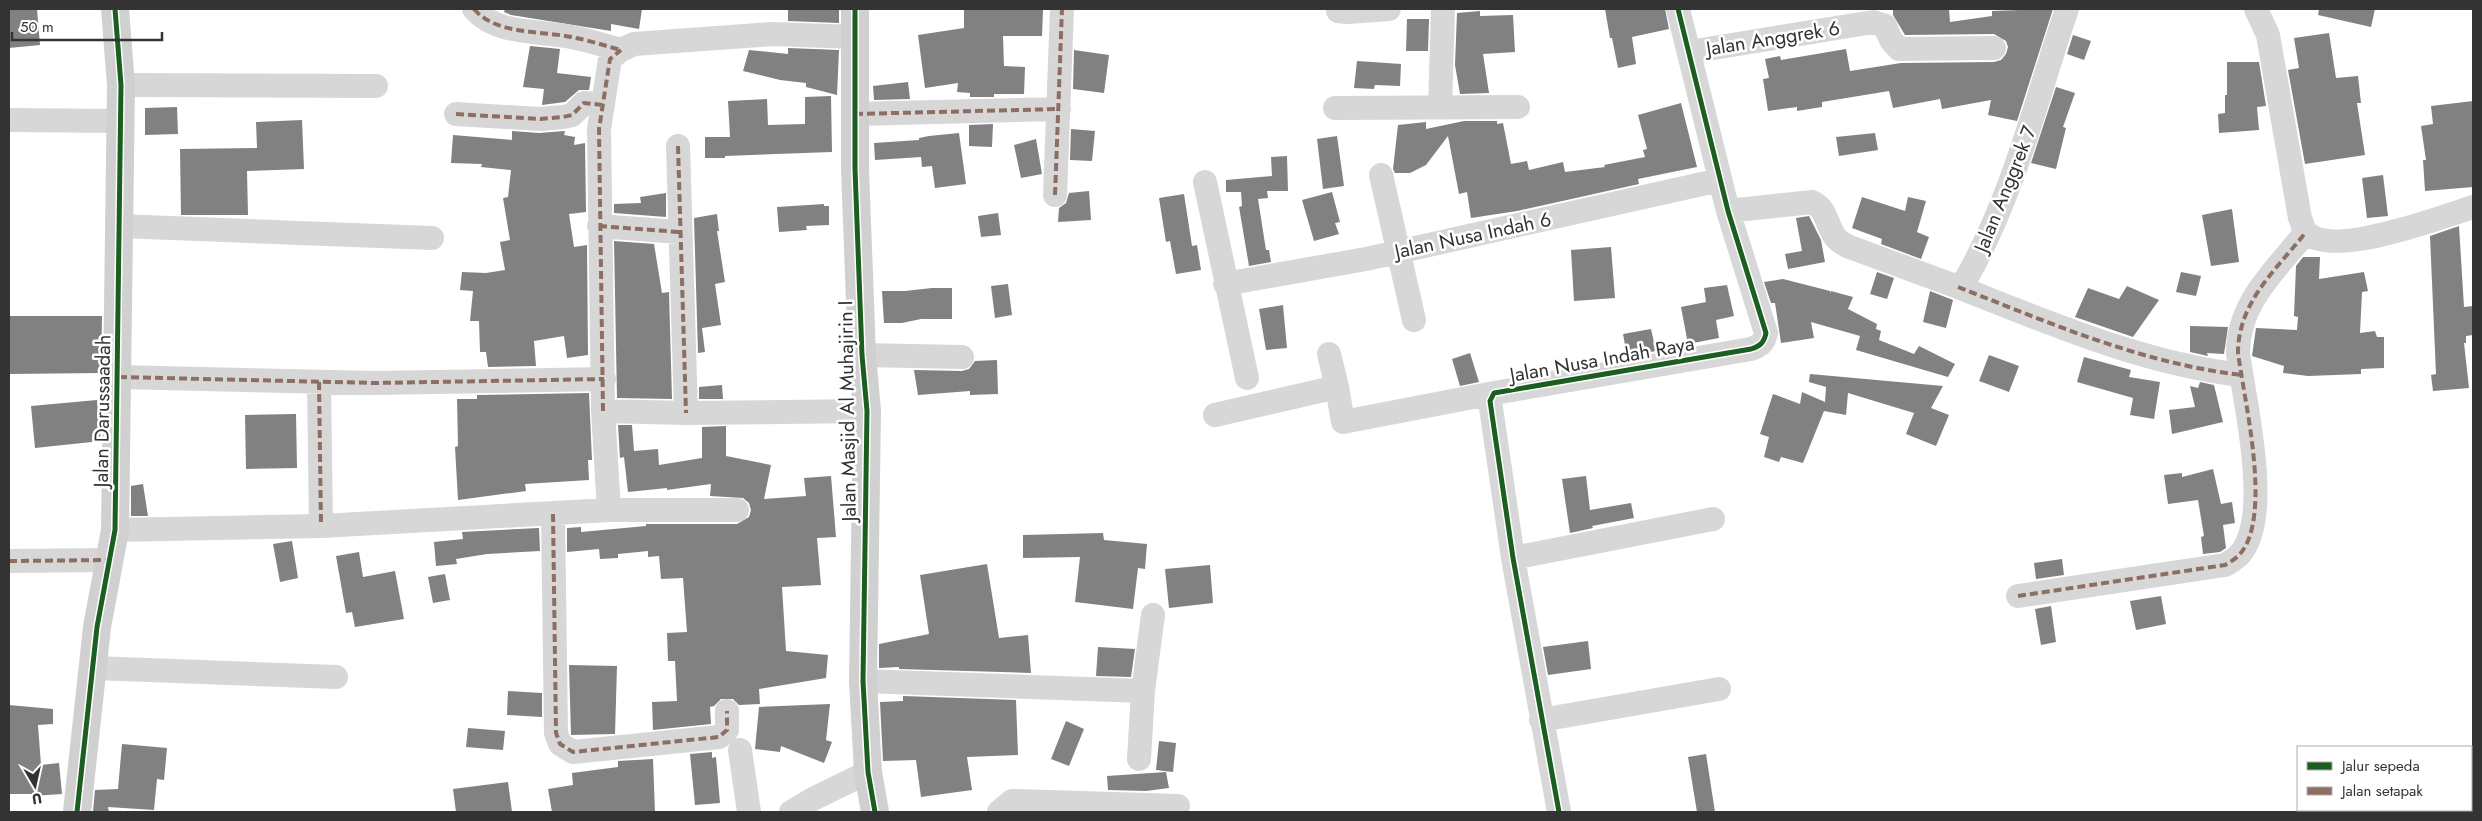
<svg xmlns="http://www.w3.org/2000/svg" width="2482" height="821" font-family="Jost,sans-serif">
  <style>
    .building { fill: #818181 }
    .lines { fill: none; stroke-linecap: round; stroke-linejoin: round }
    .street { stroke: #d7d7d7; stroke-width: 24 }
    .secondary { stroke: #d0d0d0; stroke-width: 28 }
    .quiet { stroke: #8d6e63; stroke-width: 4; stroke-dasharray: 8 4; stroke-linecap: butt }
    .cycleway-casing { stroke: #fff; stroke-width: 8 }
    .cycleway { stroke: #1b5e20; stroke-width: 5 }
    .labels { text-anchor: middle; stroke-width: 5; stroke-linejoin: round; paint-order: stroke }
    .street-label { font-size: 20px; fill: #333; stroke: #fff }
  </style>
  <rect width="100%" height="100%" fill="#fff"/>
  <!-- building -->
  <path class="building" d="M9,9H37L40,45L9,48Z
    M505,9H642L639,29L611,24V31L511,15L504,12Z
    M788,9H839V23L788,21Z
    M1605,9H1665L1669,29L1632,37L1636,64L1618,68L1612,38H1610Z
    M1893,9H1949L1950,22L1992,16V11L2053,9L2017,121L1988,115L1991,100L1942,109L1940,99L1893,108L1889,91L1822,102V107L1797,111V107L1768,111L1763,79L1769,78L1765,59L1780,56L1781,60L1846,49L1850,71L1901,63L1994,62L2001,60L2006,54L2008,47L2006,41L1994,34L1905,35L1893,15Z
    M2319,9H2375L2371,27L2318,15Z
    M964,10H1043L1042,36H1003L1004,66L1025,67L1024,94H994V97H970V93L957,92L958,83L925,88L918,35L964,28Z
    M1480,11V16L1513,15L1515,52L1483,54L1489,93L1460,94L1455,65L1457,13Z
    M1407,19H1429L1428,51H1406Z
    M2329,33L2336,78L2358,76L2361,103H2357L2365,155L2305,164L2288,70L2299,68L2294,38Z
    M2073,35L2091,41L2084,60L2067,54Z
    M530,46L560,49L557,73L591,77L589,90H579L565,102L542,105L544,89L523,87Z
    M788,48L839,50L837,95L806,87V83L780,80L743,71L749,50L788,54Z
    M1074,50L1109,55L1104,93L1073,89Z
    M1357,61L1401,64L1400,86L1375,85L1374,89L1354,88Z
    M2227,62H2259L2266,106L2257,107L2259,130L2219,133L2218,114L2225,113V95H2227Z
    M908,82L910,99L874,100L873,86Z
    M2056,87L2075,93L2063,127L2066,128L2056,169L2031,163Z
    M831,96L832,152L725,156V158H705V137H730L728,101L767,99L768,125L805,124V97Z
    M2473,101V187L2425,191L2423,160H2426L2421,126L2433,124L2431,106Z
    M1681,103L1697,167L1638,179L1639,184L1517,211L1471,218L1467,192L1459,194L1448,136L1426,165L1410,173H1395L1393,169L1398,125L1426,122V129L1464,121H1497V124L1503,123L1511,164L1527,161L1529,170L1563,162L1565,172L1605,167L1604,165L1645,157L1643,150L1647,149L1638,115Z
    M177,107L178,134L145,135V108Z
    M302,120L304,169L247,171L248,215H181L180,149L257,148L256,122Z
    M993,124L992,147L969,146V125Z
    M1071,129L1095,131L1092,161L1070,160Z
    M512,131L539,133L565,131L564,135L575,137L574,145L585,143L586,212L569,214L574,247L587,245L588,355L567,358L564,336L534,341L536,366L488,367L486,352H480L479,321H470L473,291L460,290L462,272L486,273L505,270L500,242L510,240L503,198L508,197L511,170L481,167L482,164L451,163L453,135L512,140Z
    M959,133L966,184L935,188L932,166L922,167L921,157L875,160L874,143L919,140V138L929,136Z
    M1875,133L1878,150L1839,156L1836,137Z
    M1337,136L1344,186L1323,189L1317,139Z
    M1036,139L1042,174L1021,178L1014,145Z
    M1287,156L1288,191H1267L1268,198L1258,199L1266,250H1269L1271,262L1249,266L1239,207L1242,206L1241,192H1226V180L1272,176L1271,157Z
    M2383,175L2388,216L2367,218L2362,178Z
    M1089,191L1091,220L1058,222L1059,208L1066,203L1069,193Z
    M1332,192L1340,222L1335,223L1339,234L1314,241L1302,200Z
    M666,193V217L614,213V204L641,203L640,197Z
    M1184,194L1192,246L1197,245L1201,270L1176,274L1170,241L1166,242L1159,198Z
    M1862,197L1905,211L1908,197L1926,201L1917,232L1929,237L1921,259L1881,244L1882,239L1852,228Z
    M824,204V206H829V225L806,226L807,230L779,232L777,207Z
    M2232,209L2239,262L2211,266L2202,215Z
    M998,213L1001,235L981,237L978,216Z
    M717,214L719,231H717L725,282L715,284L721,325L702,328L705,352L698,353L694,218Z
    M1809,216L1821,240L1825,262L1788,269L1785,254L1802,251L1796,218Z
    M2459,226L2464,307L2473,306V335L2466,336V343H2464L2469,388L2433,391L2431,375L2436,374L2430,236Z
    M614,241L654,244L662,293L669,292L672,399L617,398Z
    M1611,247L1615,298L1574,301L1571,250Z
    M2303,257H2320L2319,279L2364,272L2368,291L2362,292L2360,333L2375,331L2377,337H2384V368L2361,369V374L2308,376L2283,373L2284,366L2252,356L2256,328L2297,330L2298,317L2294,316L2296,266Z
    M1877,272L1894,278L1887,299L1870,294Z
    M2181,272L2201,276L2196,296L2176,292Z
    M1783,279L1830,291V293L1831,291L1853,297L1848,309L1877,324L1876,329L1881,331L1879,340L1914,354L1919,346L1955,364L1948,377L1856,350L1860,336L1811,322L1814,338L1781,343L1775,303H1771L1764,282Z
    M1008,284L1012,315L995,318L991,286Z
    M1727,285L1734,316L1716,320L1719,338L1688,344L1681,307L1706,302L1704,288Z
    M2127,286L2159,300L2133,337L2075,317L2088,288L2119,299Z
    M932,288H952V319H921L902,323H884L882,291H905Z
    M1930,291L1953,300L1946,328L1923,322Z
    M1283,305L1287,348L1266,350L1259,309Z
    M9,316H102L101,373L9,374Z
    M2190,326L2228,327L2224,354L2207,353L2208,356L2190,352Z
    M1651,329L1656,351L1627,356L1623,334Z
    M1470,353L1479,382L1460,386L1452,359Z
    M1989,355L2019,366L2009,392L1979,381Z
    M2084,357L2131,370L2129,377L2160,382L2154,419L2130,415L2133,398L2077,382Z
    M997,360L998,394L970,395V391L918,395L914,370L962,371L969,369L975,361Z
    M1810,374L1943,386L1931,408L1949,415L1936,446L1906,434L1914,413L1848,393L1846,415L1824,411L1803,463L1781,457L1779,462L1764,457L1769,437L1760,434L1773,394L1800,404L1802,392L1825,402L1826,387L1809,382Z
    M2200,382L2214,385L2223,422L2172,434L2169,410L2195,407L2190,386L2198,388Z
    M722,385L723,399H699V387Z
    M589,393L592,460H588L589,480L525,484L526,491L458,500L455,447L458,446L457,399H477V395Z
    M97,400L101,441L35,448L31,406Z
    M296,414L297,468L246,469L245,415Z
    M618,425H632L634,451L658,449L659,465L702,458V427L726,426V456L771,465L764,499L806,496L804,478L831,476L836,537L817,538L821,585L782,587L786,651L828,655L826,678L759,689L760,704L739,705L733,699H721L714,706L710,707L711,724L653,730L652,702L677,701L675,661H668L667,633L687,632L683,578L661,579L659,556L648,557V551L618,554V558L600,559L599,549L567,552V528L581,527V532L646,526V524H737L749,517L751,510L749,503L743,498L710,496L711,484L667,490V488L628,492L624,457L620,458Z
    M2213,469L2221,504L2232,502L2235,523L2223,525L2226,548L2220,552L2203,554L2201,537L2204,536L2198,500L2168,504L2164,475L2182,473V477Z
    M1586,476L1590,510L1631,503L1634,518L1592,526L1593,528L1570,533L1562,479Z
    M143,484L148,516H131V486Z
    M539,528L540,551L487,554L456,559L457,564L436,566L434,542L463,539L462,532Z
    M1103,533L1104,540L1147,544L1145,569L1138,568L1133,609L1075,602L1080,557L1023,558V535Z
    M292,541L298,578L280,582L273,544Z
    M359,552L363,577L395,571L404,619L355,627L352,612L346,613L336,556Z
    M2062,559L2064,575L2036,579L2034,563Z
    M987,564L999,638L1028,635L1031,673L899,669V667L879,668V644L929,634L920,575Z
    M1210,565L1213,603L1169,608L1165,569Z
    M445,574L450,600L433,603L428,577Z
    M2161,596L2166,624L2136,630L2130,601Z
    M2051,606L2056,642L2041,645L2035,609Z
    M1588,641L1591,669L1548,675L1543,647Z
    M1098,647L1135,649L1131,677L1096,676Z
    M569,665L617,666L615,734L571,735Z
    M508,691L542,693V717L507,715Z
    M903,696L1016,700L1018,755L967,757L972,790L921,797L916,760L883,761L880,702L903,701Z
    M830,704L826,740L832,742L824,763L781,746L780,752L755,749L759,707Z
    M9,705L53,709V724L38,725L41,765L59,763L62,794L32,796V794H9Z
    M1066,721L1084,729L1069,766L1051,759Z
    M468,728L505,731L503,750L466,747Z
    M1159,741L1176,743L1173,772L1156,770Z
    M122,744L167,748L164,780L157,779L154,810L108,807L109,812H93L95,790L118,789Z
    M712,752V758L716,757L720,803L695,805L690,754Z
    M1706,754L1715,812H1697L1688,757Z
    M653,759L655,812H552L548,789L573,785L572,773L618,767V761Z
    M1166,772L1169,788L1146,791L1108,790L1107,776Z
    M508,782L512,812H456L453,789Z"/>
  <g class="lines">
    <!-- street -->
    <path class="street" d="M474,9C497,36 543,30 576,38C591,41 606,46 621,50
      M2256,9L2268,35L2300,218C2302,222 2303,229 2306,232C2331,259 2442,217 2473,207
      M1338,11L1347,12L1389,9
      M1689,52L1873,22L1885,26L1891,40L1899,49L1994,48
      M121,85L376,86
      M1335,108L1518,107
      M1440,108L1443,9
      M456,114L540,119L563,117L572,115L584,103L603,105
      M855,114L1059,109
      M9,120L121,121
      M678,146L686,413
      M1381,175L1414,320
      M1205,182L1247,378
      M1055,195L1062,9
      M1728,211L1812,202C1828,209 1826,227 1837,239C1840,242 1844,244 1847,246L1958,287L1966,279C2014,194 2036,100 2067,9
      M119,226L432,238
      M599,226L679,232
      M1225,284L1366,259L1720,180
      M1958,287C2050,323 2141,363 2241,375
      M1329,354L1337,387
      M862,355L962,357
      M119,377L375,383L604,379
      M319,382L321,526
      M603,411L686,413L867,411
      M1215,415L1337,387L1343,422L1494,393
      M609,510L603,411L599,129L610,59L621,50L634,44L773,34L855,37
      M553,514L556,733L560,744L573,752L719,737L727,730V711
      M115,530L321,526L609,510H737
      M1513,558L1713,519
      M9,561L110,560
      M2018,596L2225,565C2230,562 2237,558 2240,554C2273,516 2244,400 2238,353C2238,302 2276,270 2306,232
      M93,668L336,677
      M863,681L1143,691
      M1541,720L1719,689
      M740,750L749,812
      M1139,759L1143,691L1153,615
      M791,812L813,799L868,772
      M999,812L1012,801L1178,806
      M1559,812L1513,558L1490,401L1494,393L1751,349C1760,346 1764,343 1766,333L1728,211L1678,9"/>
    <!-- secondary -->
    <path class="secondary" d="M855,9V169L862,355L867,411L863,681L868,772L875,812
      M77,812L97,627L115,530L121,85L115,9"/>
    <!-- quiet -->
    <path class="quiet" d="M474,9C497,36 543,30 576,38C591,41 606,46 621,50
      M456,114L540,119L563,117L572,115L584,103L603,105
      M855,114L1059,109
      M678,146L686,413
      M1055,195L1062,9
      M599,226L679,232
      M1958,287C2050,323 2141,363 2241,375
      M119,377L375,383L604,379
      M319,382L321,526
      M603,411L599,129L610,59L621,50
      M553,514L556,733L560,744L573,752L719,737L727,730V711
      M9,561L110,560
      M2018,596L2225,565C2230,562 2237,558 2240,554C2273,516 2244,400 2238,353C2238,302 2276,270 2306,232"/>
    <defs>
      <path id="cycleway" d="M855,9V169L862,355L867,411L863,681L868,772L875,812
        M77,812L97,627L115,530L121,85L115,9
        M1559,812L1513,558L1490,401L1494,393L1751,349C1760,346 1764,343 1766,333L1728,211L1678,9"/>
    </defs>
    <!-- cycleway casing -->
    <use href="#cycleway" class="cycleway-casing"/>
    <!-- cycleway -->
    <use href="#cycleway" class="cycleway"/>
  </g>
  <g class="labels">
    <!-- street labels -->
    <g class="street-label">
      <text transform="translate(1773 38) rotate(-9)" y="7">Jalan Anggrek 6</text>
      <text transform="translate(2005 189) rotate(-68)" y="7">Jalan Anggrek 7</text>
      <text transform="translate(1473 235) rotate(-12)" y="7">Jalan Nusa Indah 6</text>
      <text transform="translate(1602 359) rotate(-10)" y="7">Jalan Nusa Indah Raya</text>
      <text transform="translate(102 411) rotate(-89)" y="7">Jalan Darussaadah</text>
      <text transform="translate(847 411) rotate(-91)" y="7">Jalan Masjid Al Muhajirin I</text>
    </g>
  </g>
  <!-- border -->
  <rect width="2482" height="821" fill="none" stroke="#333333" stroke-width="20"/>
  <!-- legend -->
  <rect x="2297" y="746" width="175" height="65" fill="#ffffff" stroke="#adadad"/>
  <rect x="2307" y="762" width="25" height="8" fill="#1b5e20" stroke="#adadad"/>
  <text x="2342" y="771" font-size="15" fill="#333333">Jalur sepeda</text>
  <rect x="2307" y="787" width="25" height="8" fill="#8d6e63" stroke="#adadad"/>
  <text x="2342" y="796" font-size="15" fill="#333333">Jalan setapak</text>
  <!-- north arrow -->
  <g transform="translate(35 786) rotate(171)" stroke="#ffffff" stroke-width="4" paint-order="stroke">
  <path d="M0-4L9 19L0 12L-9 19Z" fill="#333333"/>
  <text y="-8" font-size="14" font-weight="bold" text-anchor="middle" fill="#333333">U</text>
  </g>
  <!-- scale -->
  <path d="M12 32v8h150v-8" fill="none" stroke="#333333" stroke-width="2.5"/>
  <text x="20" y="32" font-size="15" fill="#333333" stroke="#ffffff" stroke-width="4" paint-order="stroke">50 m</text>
</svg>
